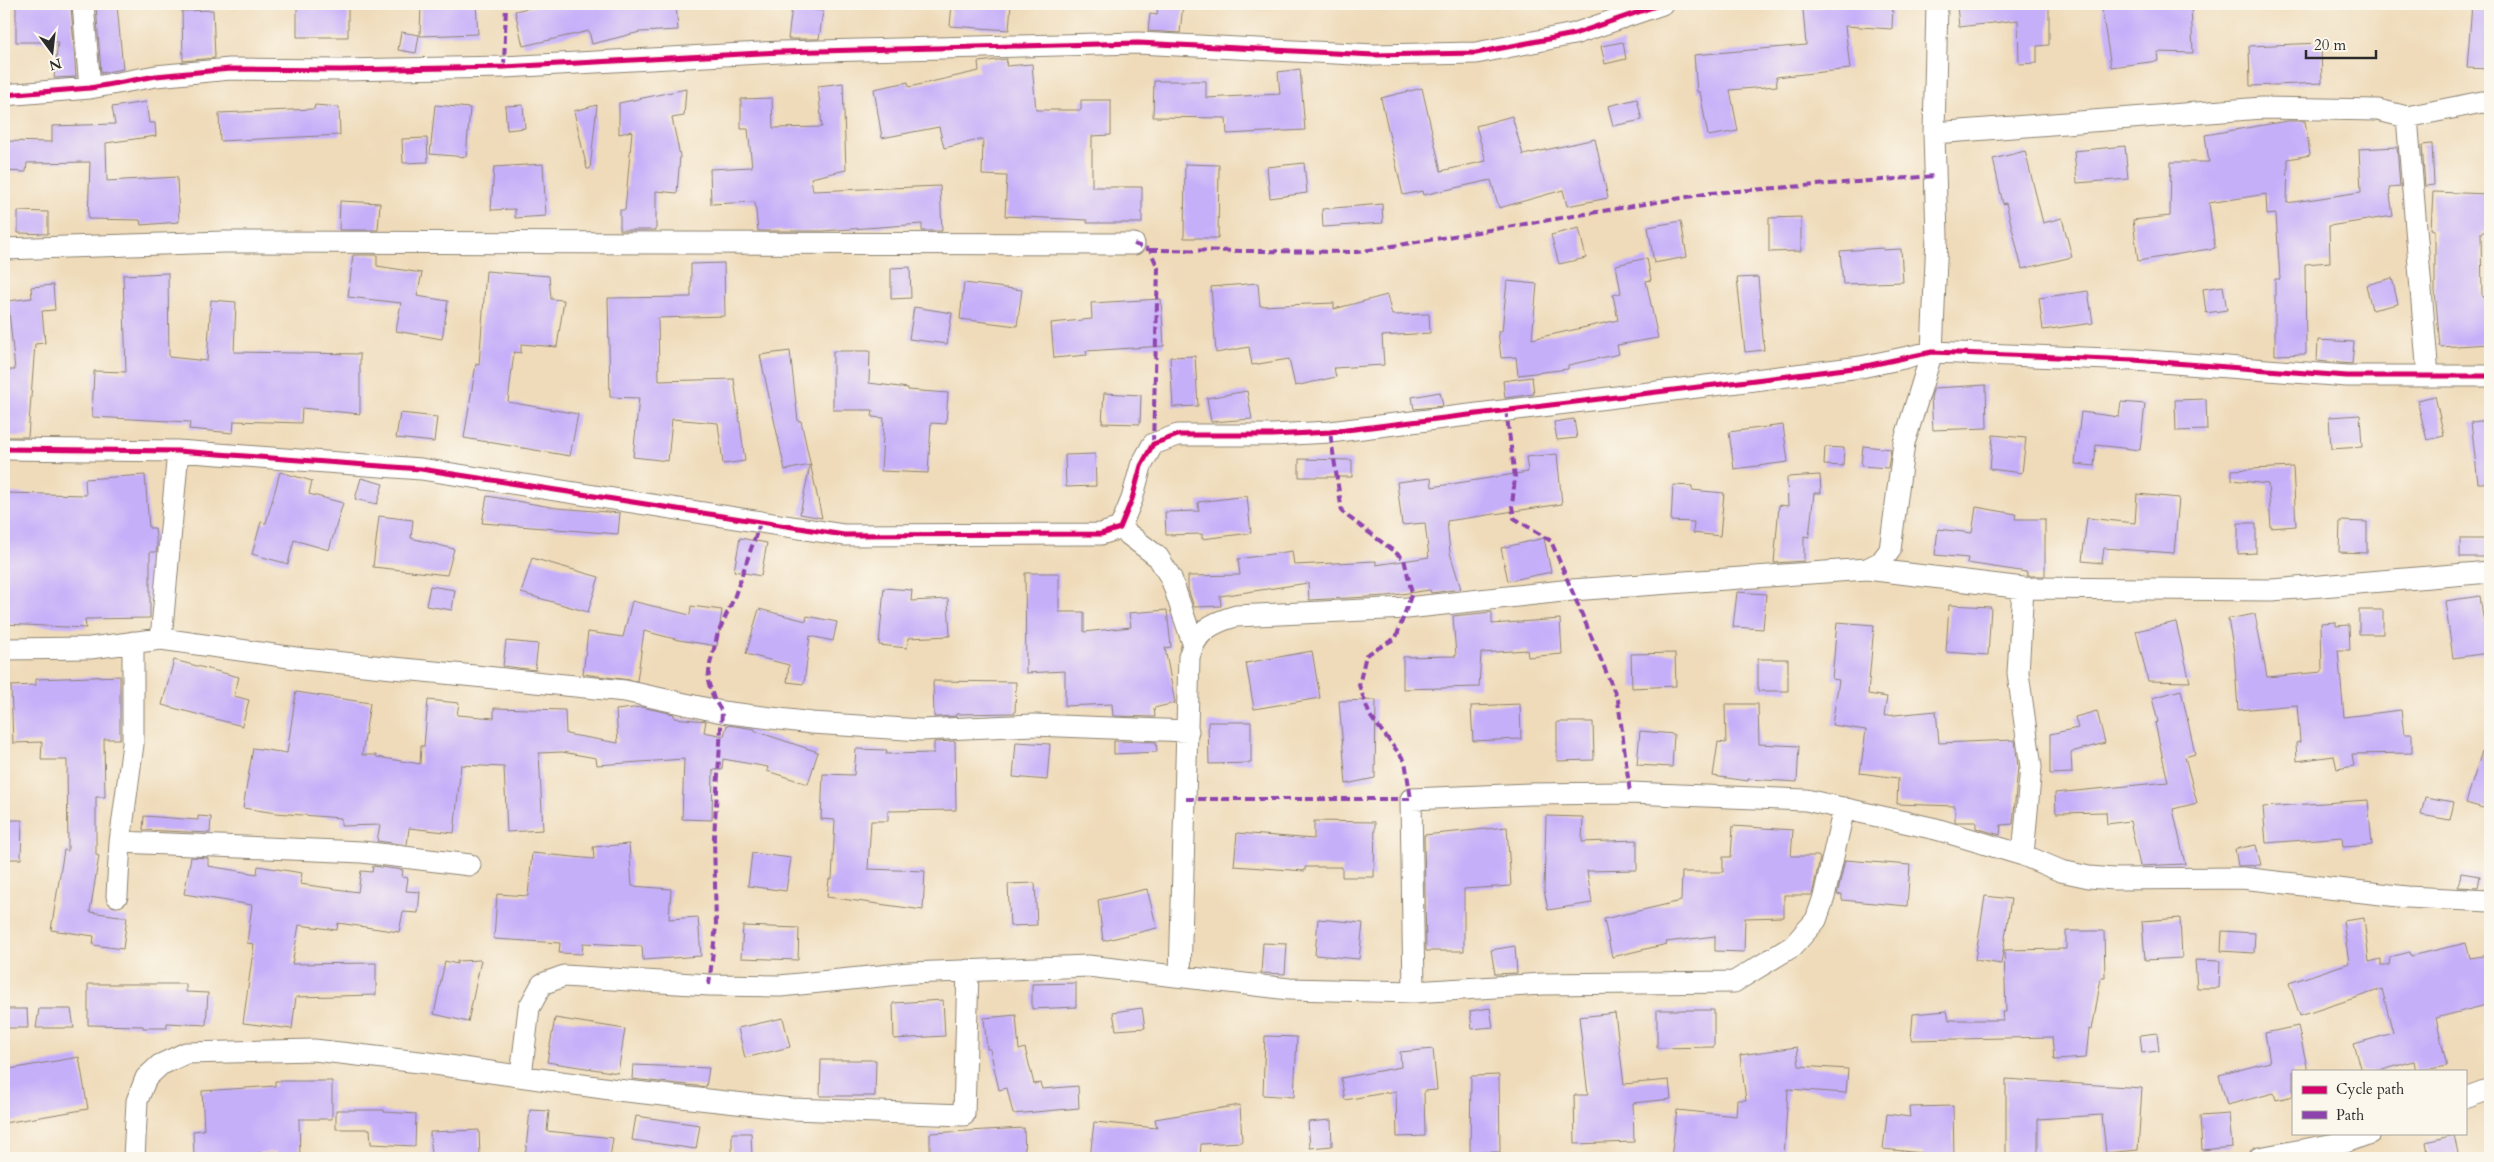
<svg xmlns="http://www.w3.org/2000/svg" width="2494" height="1162" font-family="Cardo,serif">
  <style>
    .building { fill: #c6aff9 }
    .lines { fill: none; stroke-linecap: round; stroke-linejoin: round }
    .minor-casing { stroke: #8d8372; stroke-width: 23 }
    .minor { stroke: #fff; stroke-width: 21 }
    .quiet { stroke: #8e44ad; stroke-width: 4; stroke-dasharray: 8 4; stroke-linecap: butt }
    .cycleway-casing { stroke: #fbf7ec; stroke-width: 8 }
    .cycleway { stroke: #d6006c; stroke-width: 5 }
  </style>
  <rect width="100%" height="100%" fill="#fbf7ec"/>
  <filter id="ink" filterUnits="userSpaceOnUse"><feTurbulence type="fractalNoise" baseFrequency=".02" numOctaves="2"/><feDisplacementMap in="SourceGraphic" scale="10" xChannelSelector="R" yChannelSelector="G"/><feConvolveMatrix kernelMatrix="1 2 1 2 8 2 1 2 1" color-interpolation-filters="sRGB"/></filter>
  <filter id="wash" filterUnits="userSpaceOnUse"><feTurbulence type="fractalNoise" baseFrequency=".0096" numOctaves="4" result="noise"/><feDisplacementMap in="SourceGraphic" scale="20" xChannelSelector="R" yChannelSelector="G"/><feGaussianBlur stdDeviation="1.12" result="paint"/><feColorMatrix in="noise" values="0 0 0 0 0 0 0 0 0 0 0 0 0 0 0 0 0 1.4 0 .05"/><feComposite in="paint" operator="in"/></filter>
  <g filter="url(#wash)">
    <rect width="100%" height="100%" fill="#efdbba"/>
    <g id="blocks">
      <!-- building -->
      <path class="building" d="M16,4L71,5L76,77L54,78L58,42H16Z
        M297,4H348V37H297Z
        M421,4H476L478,34L420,36Z
        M546,4H676L678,30L640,32L592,44L589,31L523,46L515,11Z
        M952,4H1011L1009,30L950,26Z
        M1158,4H1183L1180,33L1148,31L1150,14L1157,15Z
        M1854,4H1893L1892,29L1845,26L1850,69L1776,77L1777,86L1730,90L1738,131L1708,136L1700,92H1697L1694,55L1806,45L1803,9Z
        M1975,4H2049V45L2037,46V63L2019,64L2018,20L1959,27L1957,6Z
        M2101,4H2191L2193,53L2157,52L2158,61L2111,67Z
        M2472,4H2490V69L2467,68Z
        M96,5H117L123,69L101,73Z
        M792,7L823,11L819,39H788Z
        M213,10L215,58L183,61L182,11Z
        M401,32L419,35L416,53L398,50Z
        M1623,42L1626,59L1605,64L1601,46Z
        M2321,43L2322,83L2250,86L2249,46Z
        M1007,59L1006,66L1032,64L1036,110H1081V100H1111V135L1092,136V187H1142V223H1087V220L1005,216L1007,176L982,175L983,139L944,148L939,127L882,138L874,89L908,82L909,87L979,71L978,62Z
        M1300,69L1305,130L1227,134L1226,118L1153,117L1154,81H1206V98L1280,94L1278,72Z
        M843,83L846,170L811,178L813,191L940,186L942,231H922V224L823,231H758L755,202L711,204L710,169L752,167L748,129H741V99L772,98L773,128L822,127L818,86Z
        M1422,88L1441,171L1486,161L1476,126L1512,116L1523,155L1595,139L1608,198L1567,206L1563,190L1499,208L1491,180L1423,195L1422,191L1403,195L1381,98Z
        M686,89L684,116L672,118L680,156L677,193L656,191V230H620V210H625L632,131L619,134V103Z
        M1637,99L1642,120L1613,126L1608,106Z
        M146,102L149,123H155L156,136L106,143L107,181L177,177L179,222L141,225L140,220L88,219L90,162L27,163L26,172L4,171V141L52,142V126L115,124L112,107Z
        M315,105L339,107L340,135L220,141L219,113L314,109Z
        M435,105L470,108L466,157L430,154Z
        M523,105L525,128L507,130L505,106Z
        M597,105L590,169H587L574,111Z
        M2287,121H2305L2310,155L2288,159L2287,203L2361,192L2359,149L2397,147L2400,187L2389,188L2393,216L2329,226L2330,262L2305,264L2306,354L2275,355V279H2280L2276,214L2267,215L2266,194L2209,203L2215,248L2138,261L2133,220L2170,216L2171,162H2209L2205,135Z
        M427,138L428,162L403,163L402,139Z
        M2432,144L2434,185L2425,186L2422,145Z
        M2125,146L2128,179L2077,183L2074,151Z
        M2025,151L2043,223L2062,218L2072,257L2022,269L2006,203L2003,204L1993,159Z
        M1304,163L1307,193L1270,198L1267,167Z
        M543,164L546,216L515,218V209L491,210L494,167Z
        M1185,164L1219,165L1218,238H1184Z
        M2433,192L2490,194V232H2481L2482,297L2488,296L2490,344L2440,347L2435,291V230L2431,229Z
        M340,201L380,203L378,230H339Z
        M1382,204L1383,223L1323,227L1322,209Z
        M18,211L48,212V234L18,233Z
        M1801,217V251L1769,252V218Z
        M1681,221L1687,257L1654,263L1648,227Z
        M1579,228L1586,258L1559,264L1551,235Z
        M1883,248V250L1901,249L1903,282L1843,284L1840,251Z
        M353,255H377V266L422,273L417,296L448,301L442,339L396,331L401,303L348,297Z
        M1647,258L1651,280L1646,281L1658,338L1617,345L1619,354L1568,365V369L1518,375L1516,357L1501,358L1498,331H1502L1507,281L1537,284L1532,339L1618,320L1613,295L1621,293L1616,265Z
        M724,263L725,316L658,318L659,381L734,379L745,461L723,464L718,423L672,419L668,461L633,457L639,398L610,397L608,298L691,297V264Z
        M910,267L911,298L891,299V268Z
        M486,271L549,276L551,299L564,300L557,347L521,344V353L514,352L508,402L578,414L570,456L464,438L476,364L479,365Z
        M168,273L169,357L207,361L211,300L236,302L234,352L360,354V414L302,408L301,423L234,421L233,433L189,429L190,422L92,417L94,371L126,372L123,275Z
        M1758,277L1764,350L1745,352L1737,278Z
        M2392,278L2398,304L2372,310L2366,285Z
        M964,283L1022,290L1017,326L960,319Z
        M1258,283L1260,306L1334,303V309L1387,295L1392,315L1429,314L1430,333L1382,336L1384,365L1334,368L1336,377L1295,386L1289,359L1252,365L1249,347L1216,353L1211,287Z
        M53,285L55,310L42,311L45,343L35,344L28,437H4V370H15L8,301L32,298L31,287Z
        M2223,286L2227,310L2206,313L2203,289Z
        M2088,291L2093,323L2043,330L2039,298Z
        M1161,299L1164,346L1086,351L1087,355L1054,358L1051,323L1092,319L1091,303Z
        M914,307L952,313L947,344L909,339Z
        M2318,340L2354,342L2352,364L2317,361Z
        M790,351L798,421H801L822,518L800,514L810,465L785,470L760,355Z
        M833,351H870L869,383L908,388V390L948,393L946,424L931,423L928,473L881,471L884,418L872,417L873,410H833Z
        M1195,356L1198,406L1173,407L1170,357Z
        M1532,377L1534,394L1505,398L1503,381Z
        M1986,385L1987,428L1933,430L1931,397L1934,388Z
        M1247,391L1252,419L1211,422L1207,398Z
        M1440,392L1443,406L1414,409L1412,397Z
        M1104,393L1141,395L1140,424L1102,423Z
        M2435,396L2444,436L2427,440L2417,400Z
        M2206,399L2207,430L2176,431L2175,400Z
        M2121,402L2145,404L2140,450L2096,445L2094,466L2075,464L2081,412L2119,417Z
        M400,413L437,417L434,442L396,438Z
        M2360,415L2362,447L2331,449L2329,417Z
        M1574,419L1577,438L1557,440L1554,422Z
        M2490,420V483H2478L2471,422Z
        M1783,425L1788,462L1734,469L1729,432Z
        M1993,435L2026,438L2022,473L1990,469Z
        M1863,446L1891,449L1888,468L1861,466Z
        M1825,447L1844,448L1843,466L1824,465Z
        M1095,454L1096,486L1066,487L1065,455Z
        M1557,454L1562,504L1447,521L1450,553L1461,589L1431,593L1430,590L1387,596L1309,600L1308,583L1220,596L1221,606L1194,607L1188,589V576L1240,575L1238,559L1292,551L1294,565L1376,561V565L1429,557L1425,523L1402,525L1397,482L1431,478L1432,487L1528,472L1526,457Z
        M1299,459L1352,460V477H1299Z
        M2293,467L2296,526L2271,528L2268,484L2232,480V470Z
        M280,472L312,481L309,494L343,503L329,550L294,540L288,564L252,554L261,522L266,523Z
        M145,475L149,528H155L157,548L156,552H150V618L85,619L86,628L4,624L5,493L86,495L85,479Z
        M1820,475L1821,493H1814L1809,537L1804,536V561L1774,563L1779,505L1788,506L1787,477Z
        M361,478L383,484L377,504L355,499Z
        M1673,485L1692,486V490L1724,493L1720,536L1693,533L1694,522L1671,521Z
        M2137,494L2179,498L2174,553L2104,548L2102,563L2082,561L2087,518L2135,523Z
        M487,496L557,508L620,513L618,534L482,523Z
        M1247,496L1251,533L1202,539V534L1166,535L1165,512L1199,511L1198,502Z
        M1976,507L2016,514L2015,519H2045V576H2027V572L1967,563L1968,558L1935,555L1938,529L1972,533Z
        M379,516L413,520L411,538L454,549L447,575L373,567Z
        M2340,521L2367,522V553L2339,552Z
        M2238,523H2256V553L2238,554Z
        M740,538L767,543L761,576L734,571Z
        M1544,538L1551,572L1508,581L1501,548Z
        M2460,539H2490V557H2460Z
        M532,558L599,577L588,612L521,593Z
        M1025,573H1059V612H1084V632L1131,627L1129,613L1167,610L1171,647L1165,648L1175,703L1154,708L1155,717L1113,716L1112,704L1065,706V671L1026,673Z
        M430,586L455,590L452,610L426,606Z
        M884,588L912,590L911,601L948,599L950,636L908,638L907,648L879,645Z
        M1737,592L1766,594L1763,629L1733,627Z
        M2480,596L2488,653L2453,658L2445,601Z
        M632,601L690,615L691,606L722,610L717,646L679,640L644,631L637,681L583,674L588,632L623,637Z
        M1949,605L1991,607L1988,655L1946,652Z
        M759,609L806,621L807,616L837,622L833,641L810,636L804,684L787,682L789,665L746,654Z
        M2359,610H2383V634H2359Z
        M1492,612V624L1560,619L1562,654L1528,657L1527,650L1481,653L1479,687L1403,689V657L1456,656L1453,616Z
        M2255,614L2267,677L2322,672L2321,623L2336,622V626L2349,625L2350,650H2338L2344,717L2401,710L2404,734H2412V753L2352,754L2354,766L2337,769L2334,756L2297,761L2296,743L2300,742L2297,705L2238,710L2234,652L2228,619Z
        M1837,622L1874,625L1868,694L1887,697L1884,716L1936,711L1939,743L2015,740L2018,767L2013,824L2001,825L2000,835L1976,828V822H1955V806L1897,804L1898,778L1860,773L1866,730L1832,725L1839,680L1832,679Z
        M2176,622L2190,682L2148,681L2136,631Z
        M506,641L538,644L535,670L503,666Z
        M1312,651L1320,698L1254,709L1246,663Z
        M1675,653L1676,686L1632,688L1631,654Z
        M1758,659H1788V691H1758Z
        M174,660L239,677L234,696L249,700L242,726L162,705Z
        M120,676V739H104L105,797H96V855L99,856L90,912L127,917L123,949L93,945L94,936L51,930L64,850L68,851L67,760H41L42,742L13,743L11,686L36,685V679Z
        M933,681L1016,682L1015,713L956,714V716L934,717Z
        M2181,690L2195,754L2185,757L2197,803L2173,809L2185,864L2140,866L2130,821L2107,824L2106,812L2056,813L2055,793L2168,782L2155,723L2158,722L2152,698Z
        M296,692L370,703L362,755H376L377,757L420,764L421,746H424L428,700L459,703L457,715L494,718V708L565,710L566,734L618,743L616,710L641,707L674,714V718L706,721L704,732L724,736L727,725L755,729V731L818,752L808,784L767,771L768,767L723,759L722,770H713L712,820L682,819L684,759L597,765L596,758L562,752L539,753L543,830L507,832L504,767L461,765L454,833L409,828L407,845L377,841L380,825L341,826V818L276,813L243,808L253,748L287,753Z
        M1376,700L1375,778L1346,784L1339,701Z
        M1520,704L1521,739L1473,741L1471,706Z
        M1725,704H1758L1759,744L1799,746L1797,782L1748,779V781L1713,776L1718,742L1726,743Z
        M2097,711L2105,743L2071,752L2072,773L2050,774V734L2078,728L2075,717Z
        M1208,722H1251V763L1209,764Z
        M1557,722H1593L1594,760L1557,761Z
        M1640,731L1674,734L1672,767L1637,765Z
        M2486,738L2490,739V810L2466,803Z
        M955,741L956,810L888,811V821H871L868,869L925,871L923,910L827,897L829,879H832L835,820L821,819L823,774L854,775L856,749L887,750L886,754L934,753V742Z
        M1114,741L1156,742L1157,752L1114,754Z
        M1016,742L1050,744L1047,780L1013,777Z
        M2425,797L2454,802L2450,820L2421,815Z
        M2368,800L2372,845L2343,847L2342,837L2266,843L2263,807Z
        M144,816L198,820V816L211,817L210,833L143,830Z
        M1546,816L1583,817L1582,842L1637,840V870L1587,871L1592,903L1548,910L1544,890Z
        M4,820H22L21,859H4Z
        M1314,821L1375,822L1374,877H1342V867H1305V871L1234,866L1237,833L1314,839Z
        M1733,826L1793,830L1791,856H1818L1820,858L1812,895H1784V917L1745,918L1744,952L1715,951V936L1666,942L1667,944L1612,957L1604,919L1681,901L1682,872H1723V857H1731Z
        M1507,827L1511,886L1464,889V951H1426L1424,835Z
        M629,844L632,886L671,889L669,919L698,917L701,956L643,960L642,946L583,943L582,954L559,953L560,943L494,939L497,894L528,896L532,853L594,859L593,847Z
        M2256,845L2261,865L2238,866L2235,849Z
        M752,853L791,858L786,891L748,886Z
        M191,857L208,858V866L257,874L258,866L302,873L300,884L358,892L361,871L372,872L373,866L403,870L402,877L408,878L406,891L420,892L418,913L403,912L399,932L338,923L337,930L299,925L292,964L376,963V995L296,997L292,1029L243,1023L254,944L247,943L252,905L184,894Z
        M1845,860L1910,865L1907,906L1842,900V894L1837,895Z
        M2461,873L2480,876L2478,888L2458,887Z
        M1035,883L1037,925L1010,926L1008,884Z
        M1147,889L1157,928L1103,941L1098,900Z
        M1985,896L2011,899L2001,964L1975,960Z
        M2180,918L2182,958L2145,960L2142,921Z
        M2364,918L2369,962L2381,959V965H2389L2390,957L2410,952L2411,956L2466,943L2470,958L2490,955V1004L2436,1018L2447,1066L2416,1071L2414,1061L2379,1071H2362L2354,1044L2393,1033L2382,989L2300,1016L2289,983L2349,963L2343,921Z
        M1318,919L1363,923L1359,959L1315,955Z
        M743,926L799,928L798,960L741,958Z
        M2066,931H2104L2105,978H2101L2092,1030L2089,1029L2086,1058L2054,1060L2052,1037L1911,1040L1913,1014L1947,1011L1949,1020H2003L2002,1012H2006L2004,950L2066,949Z
        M2222,931L2255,933L2254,953L2221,951Z
        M1263,943L1287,944L1285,974L1261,973Z
        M1515,946L1517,973L1495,974L1491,950Z
        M481,960L468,1022L434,1014L445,961L457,964V961Z
        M2195,960L2220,961L2219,988H2197Z
        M1076,983V1007L1032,1009V984Z
        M88,984H186V992L208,993L206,1025L167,1023V1028H143V1026L88,1025Z
        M943,1000L945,1036L894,1039L893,1003Z
        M1142,1008L1145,1028L1116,1030L1113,1012Z
        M1490,1008L1493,1027L1472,1029L1470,1011Z
        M4,1009H27L28,1028H4Z
        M39,1009H71L74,1028H36Z
        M1657,1010H1714V1047L1657,1048Z
        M1615,1013L1624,1084L1669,1080L1671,1099L1633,1103L1634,1142L1575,1144L1574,1095H1588L1579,1017Z
        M1016,1015L1019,1050L1025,1048L1034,1084L1040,1083L1042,1089L1078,1086L1079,1108L1013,1114L1007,1088L999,1090L990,1049H987L984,1018Z
        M555,1018L625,1029L618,1073L547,1062Z
        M783,1018L790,1047L745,1058L738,1028Z
        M2298,1026L2308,1071H2293V1096L2276,1100L2274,1093L2227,1105L2219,1075L2270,1062L2265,1033Z
        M2157,1033L2159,1051L2142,1053L2140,1035Z
        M1265,1036L1297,1037L1294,1097L1263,1095Z
        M1797,1047L1799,1066L1848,1069L1846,1093L1788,1089L1784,1158H1671L1677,1110L1736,1116L1737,1100H1746L1740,1055Z
        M1433,1049L1437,1090L1424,1091L1425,1136L1397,1137L1396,1091L1345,1100L1341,1078L1401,1067L1400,1052Z
        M79,1057L88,1109L4,1123V1070Z
        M821,1060H876L875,1096H820Z
        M633,1065L709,1068L706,1087L632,1079Z
        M1499,1075L1500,1152H1470L1471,1076Z
        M2006,1079L2142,1088L2138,1150L2106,1153L2102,1115L2038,1119V1154H2006Z
        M275,1081H332V1119H299L300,1158H277V1152L194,1156L193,1131L204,1130L202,1091L275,1086Z
        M1240,1105L1242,1142L1201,1144L1200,1158H1090L1094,1122L1157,1128L1155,1119Z
        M1953,1106L1954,1158H1924L1923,1153L1883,1149L1887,1114L1910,1117L1909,1107Z
        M336,1110H384V1112L416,1114L415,1146L371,1144L370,1129H336Z
        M530,1110L549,1111L547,1131L613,1138L610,1158H525Z
        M2229,1114L2232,1147L2202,1150L2200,1116Z
        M636,1116L700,1125L696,1149L632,1140Z
        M1331,1120L1332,1146L1310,1148L1308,1122Z
        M1024,1128L1025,1157L930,1158V1133Z
        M479,1130L480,1158H431L430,1132Z
        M732,1133H751L752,1158H732Z
        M2454,1135L2459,1158H2429L2426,1142Z"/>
    </g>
  </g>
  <g filter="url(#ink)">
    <use href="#blocks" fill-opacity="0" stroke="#8d8372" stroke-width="1"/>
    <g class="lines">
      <defs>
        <path id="minor" d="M83,4L90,88
          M4,95L90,88L156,76L230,69L341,70L504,67L781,52L1138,43L1374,55L1476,53L1574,34L1662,4
          M2407,117L2428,376
          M1934,133L2262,108L2378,110L2407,117L2482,102L2490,103
          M4,249L224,242L1134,244
          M4,449L178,451L421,469L844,535L1101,534L1120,528L1132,499L1141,466L1153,444L1178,435H1272L1330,432L1861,367L1932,352L2134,360L2347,376H2490
          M1120,528L1158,557L1171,578L1193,643
          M1867,569L2023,588L2272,590L2490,572
          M2023,588L2018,673L2031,767L2023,855
          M161,639L178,451
          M4,649L90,648L161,639L303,659L625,691L722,712L812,723L921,730L1034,725L1188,731
          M120,842L362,852L470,865
          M117,896L120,842L133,744V642
          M1180,976L1189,657C1196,631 1211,623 1236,616L1407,608L1572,590L1867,569L1881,562L1890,550L1904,443L1932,352L1937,237L1934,133L1937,4
          M1414,992L1411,799L1530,794L1630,793L1806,800L1936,829L2023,855L2061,871L2089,877L2114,879L2242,878L2407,897L2490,901
          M521,1076L529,1008L542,984L564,976L709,985L780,986L910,973L1088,966L1289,989L1414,992L1543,984L1734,982L1793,946L1816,920L1824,897L1844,808
          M2465,1098L2490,1089
          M134,1158L137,1101L146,1078L160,1065L186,1053L314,1050L428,1063L617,1090L791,1109L964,1115L968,970
          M2259,1158L2346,1142L2370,1133"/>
      </defs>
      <!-- minor casing -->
      <use href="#minor" class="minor-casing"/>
      <!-- minor -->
      <use href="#minor" class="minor"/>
      <!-- quiet -->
      <path class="quiet" d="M504,67L506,4
        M1134,244L1150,250L1158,268L1153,444
        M1150,250L1357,252L1711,193L1935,176
        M1506,410L1515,477L1512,506L1514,518L1551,541L1618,700L1630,793
        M1186,799H1411L1405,761L1370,716L1359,685L1366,655L1396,638L1412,593L1404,559L1342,512L1330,432
        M709,985L716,926L714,837L722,712L714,699L708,681L710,664L718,633L734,598L760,523"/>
      <defs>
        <path id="cycleway" d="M4,95L90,88L156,76L230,69L341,70L504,67L781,52L1138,43L1374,55L1476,53L1574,34L1662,4
          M4,449L178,451L421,469L844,535L1101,534L1120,528L1132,499L1141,466L1153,444L1178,435H1272L1330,432L1861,367L1932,352L2134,360L2347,376H2490"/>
      </defs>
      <!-- cycleway casing -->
      <use href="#cycleway" class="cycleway-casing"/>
      <!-- cycleway -->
      <use href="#cycleway" class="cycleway"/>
    </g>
  </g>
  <!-- margin -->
  <rect width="2494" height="1162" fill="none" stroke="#fbf7ec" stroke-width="20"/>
  <!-- legend -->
  <rect x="2292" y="1070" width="175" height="65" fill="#fbf7ec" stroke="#a8a59f"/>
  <rect x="2302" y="1086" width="25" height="8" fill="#d6006c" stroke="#a8a59f"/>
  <text x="2336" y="1094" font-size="15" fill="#2b2b2b">Cycle path</text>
  <rect x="2302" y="1111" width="25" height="8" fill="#8e44ad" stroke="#a8a59f"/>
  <text x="2336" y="1120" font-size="15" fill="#2b2b2b">Path</text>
  <!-- north arrow -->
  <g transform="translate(52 52) rotate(165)" stroke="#fbf7ec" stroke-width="4" paint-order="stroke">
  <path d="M0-4L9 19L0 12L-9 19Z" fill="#2b2b2b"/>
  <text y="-8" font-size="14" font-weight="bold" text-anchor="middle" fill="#2b2b2b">N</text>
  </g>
  <!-- scale -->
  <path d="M2306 50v8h70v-8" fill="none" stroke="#2b2b2b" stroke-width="2.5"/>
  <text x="2314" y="50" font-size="15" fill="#2b2b2b" stroke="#fbf7ec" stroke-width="4" paint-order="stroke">20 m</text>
</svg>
